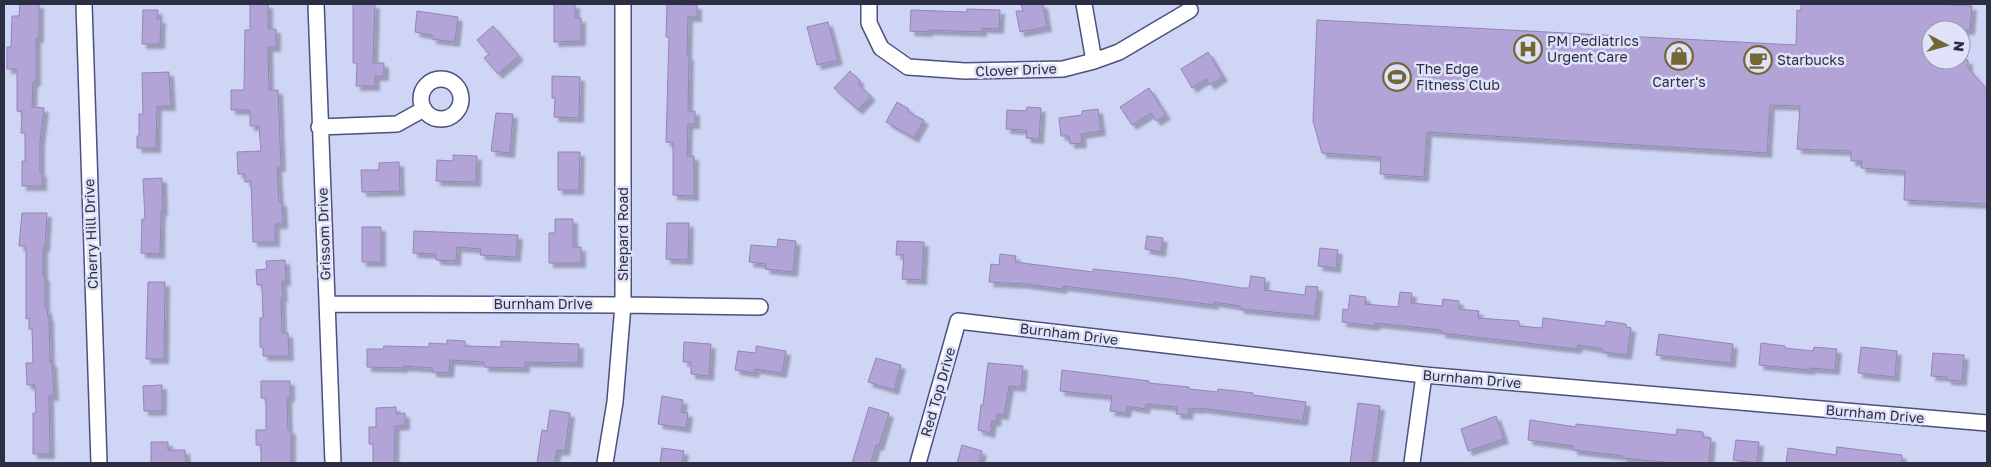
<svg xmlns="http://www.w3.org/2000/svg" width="1991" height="467" font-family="'Golos Text',sans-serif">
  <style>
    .building { fill: #b3a4d8; stroke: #9384b6; filter: url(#shadow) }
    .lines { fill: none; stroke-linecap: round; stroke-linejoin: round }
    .street-casing { stroke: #4b507f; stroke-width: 18 }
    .street { stroke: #fff; stroke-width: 15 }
    .labels { text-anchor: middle; stroke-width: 5; stroke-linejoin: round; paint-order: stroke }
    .poi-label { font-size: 14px; fill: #2c2e43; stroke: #dfe2f9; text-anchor: start }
    .street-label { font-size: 14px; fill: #2c2e43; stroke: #dfe2f9 }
  </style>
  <defs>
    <filter id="shadow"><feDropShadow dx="4.5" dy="4.5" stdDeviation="1" flood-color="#0004"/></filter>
  </defs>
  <rect width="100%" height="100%" fill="#cfd5f5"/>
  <!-- building -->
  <path class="building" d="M20,4H39V38H36V81L33,82L32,107L44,108L40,141V173H42V186H22V161H25V133H21L22,112L17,111V69H7V47H11L12,16H19Z
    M250,4H268V29H276V47H268L269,90H278L281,167H277L279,202H282L283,224H275V242H253L251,181L245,182V174H238L237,152L261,151L259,126H250V110H231V90H244L245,30H250Z
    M353,4H375L373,63H384V76H375V86H356L357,63H353Z
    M554,4H575V18H581V41L554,42Z
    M667,4L697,5V17H688L687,56H689L688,111H695V124H688L687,156H694V196L673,195V143L666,142L669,37H666Z
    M1021,4H1043L1047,27L1020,32L1016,11H1023Z
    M1801,4H1936L1972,6L1970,30H1931V60H1968V68L1987,90V204L1904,200L1905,171L1861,168L1862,161H1851V151L1797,149L1800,106L1770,105L1767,153L1427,132L1424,177L1380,174L1381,157L1322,153L1313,121L1317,20L1796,45L1797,10L1801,11Z
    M967,9L1000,10L999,29L982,28V32L928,30V32L910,31L911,10L967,12Z
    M143,10H158L157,19H161L160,44H142Z
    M417,11L458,17L455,42L432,39V35L415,32Z
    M828,22L838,60L817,65L807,27Z
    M493,26L519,56L498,74L484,58L489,54L477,40Z
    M1208,52L1223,77L1210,85L1206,79L1192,88L1181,69Z
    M850,71L860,81L858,84L871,96L858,110L834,88Z
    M169,72L171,106H157L156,148H137V136H139V114H143L142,73Z
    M552,76L580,77L579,118L554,117L555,98H552Z
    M1149,88L1166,115L1156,121L1151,113L1132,125L1120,107Z
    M897,102L909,109L908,112L924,120L914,138L886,122Z
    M1027,107L1041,108L1039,139L1026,138L1027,130L1006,129L1007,110L1026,111Z
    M1098,109L1101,131L1081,134L1082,143L1070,144L1069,136H1061L1059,118L1082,115V111Z
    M496,113L513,114L510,153L491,151Z
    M558,152H580L579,190H558Z
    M453,155L477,156L476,182L436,181L437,160L453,161Z
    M399,162L400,191L362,192L361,170H379V163Z
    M162,178L163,211H161L160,254L141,253L142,219H145L143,179Z
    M22,213H47L45,247H43V277H45V309H47L48,317H49L50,362H52L54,396H49L50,454H33V413H36L35,385H27L26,363H33L32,329H29V318L26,319V246H19Z
    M555,219H573V247H581V263H549V233H555Z
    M667,223H689L688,260L666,259Z
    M362,227H381V262H362Z
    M414,231L518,235L516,257L480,255L481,249L457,247L456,261L436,260V254L413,253Z
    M1147,236L1163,238L1161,252L1145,249Z
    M778,239L796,241L793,272L765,269L766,264L749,262L751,245L777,247Z
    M897,241L924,242L922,280L902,279L904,255H896Z
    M1320,248L1338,250L1336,268L1318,266Z
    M1000,254L1016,256L1015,262L1093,272V269L1177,278L1242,288H1249L1251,276L1265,278L1264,290L1305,295L1306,286L1318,287L1315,316L1240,309V306L1214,302V305L1063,286L1062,289L1026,284L989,282L991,264L999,265Z
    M285,260L286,281H282L283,297H281L282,333H288L289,356H263V348L260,347V318H263L262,285H257L256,270L267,269L266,261Z
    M148,282H165L164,359H146Z
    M1400,292L1412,293L1411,303L1442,306L1443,299L1459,301V309L1479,311L1478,318L1519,321V326L1542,328L1543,318L1605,326L1606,321L1626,324V327L1631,328L1627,355L1603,352V349L1578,345L1577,349L1441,333V330L1375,323V326L1342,322L1343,309L1348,310L1350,295L1366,297L1365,304L1398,307Z
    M1659,334L1733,344L1731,363L1656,355Z
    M447,340L465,341V346L501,347V341L579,344L578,363L525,362V368L484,367V362L450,360L449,373L432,372V368L403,366V368L367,367V349H383L384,346L429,347V343L447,344Z
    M684,342L711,344L709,376L691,374V362H683Z
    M1761,343L1785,346V348L1813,351L1814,347L1837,349L1835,370L1810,368V370L1759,365Z
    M756,346L786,351L782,373L755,369L754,373L735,370L738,351L756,353Z
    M1861,347L1897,351L1895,377L1858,373Z
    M1933,353L1964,355L1962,381L1947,380V377L1931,376Z
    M876,358L901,365L894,390L868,382Z
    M988,363L1023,366L1021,387L1009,386L1004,415L997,414L996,422L992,421L990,433L978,430L981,405H983Z
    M1062,370L1149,381V383L1189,387V389L1218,392V389L1253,393V395L1306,402L1303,421L1199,408V409L1189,408L1188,415L1176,414L1177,407L1146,404L1145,409L1127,406L1126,413L1110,411L1112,396L1060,391Z
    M261,381H290V397H287L288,430H291V463H261V445H256V430H266V398H261Z
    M162,385V411H144L143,386Z
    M662,396L683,400L681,412L688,413L686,428L658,424Z
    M1358,403L1380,406L1372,463H1350Z
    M396,407V414L405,413V425L395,426L394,463H373V444H369V427H376V408Z
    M869,407L889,413L879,446L876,445L871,463H852Z
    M550,410L570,413L565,451L557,450L554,463H537L542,430L547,431Z
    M1496,416L1504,439L1468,451L1461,429Z
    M1530,420L1576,427V424L1676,435L1677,429L1703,432V437L1711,438L1709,463H1674L1623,458V456L1573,450V446L1528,440Z
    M1736,440L1759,442L1757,463L1733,460Z
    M151,442H168V450H185L186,463H151Z
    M962,445L982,451L979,463H957Z
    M1837,447L1902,455V463H1786L1788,448L1836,455Z
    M662,448L684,451L682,463H660Z"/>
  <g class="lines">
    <defs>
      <path id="street" d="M84,4L99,463
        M316,4L333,463
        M869,4V23L881,48L908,67L965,71L1063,69L1094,61L1119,52L1190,10
        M1084,4L1094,61
        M421 99a20 20 0 1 1 40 0a20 20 0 1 1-40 0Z
        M319,127L397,124L424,109
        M327,304L623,305L760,307
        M605,463L615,402L623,305V4
        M918,463L958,321L1424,375L1987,423
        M1412,463L1424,375"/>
    </defs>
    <!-- street casing -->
    <use href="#street" class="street-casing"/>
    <!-- street -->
    <use href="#street" class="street"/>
  </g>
  <!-- icons -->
  <defs>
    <symbol id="hospital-ring" viewBox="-11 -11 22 22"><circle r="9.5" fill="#dfe2f9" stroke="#726834" stroke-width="1.5"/><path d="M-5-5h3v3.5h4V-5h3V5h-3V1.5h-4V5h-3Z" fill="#726834"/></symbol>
    <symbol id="shop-ring" viewBox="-11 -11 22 22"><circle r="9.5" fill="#dfe2f9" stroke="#726834" stroke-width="1.5"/><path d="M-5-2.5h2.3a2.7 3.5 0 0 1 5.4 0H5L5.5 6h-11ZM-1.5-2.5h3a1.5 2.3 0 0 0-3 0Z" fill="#726834"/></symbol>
    <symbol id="cafe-ring" viewBox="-11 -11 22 22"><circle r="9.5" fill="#dfe2f9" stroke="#726834" stroke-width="1.5"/><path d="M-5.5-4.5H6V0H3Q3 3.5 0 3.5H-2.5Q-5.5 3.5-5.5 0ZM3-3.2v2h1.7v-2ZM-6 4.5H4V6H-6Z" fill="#726834"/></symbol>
    <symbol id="stadium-ring" viewBox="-11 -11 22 22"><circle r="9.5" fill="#dfe2f9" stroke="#726834" stroke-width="1.5"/><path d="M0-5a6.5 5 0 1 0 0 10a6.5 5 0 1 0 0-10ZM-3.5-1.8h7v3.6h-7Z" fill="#726834"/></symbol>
  </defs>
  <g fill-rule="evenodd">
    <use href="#hospital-ring" x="1512" y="33" width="32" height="32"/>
    <use href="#shop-ring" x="1663" y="40" width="32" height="32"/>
    <use href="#cafe-ring" x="1742" y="44" width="32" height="32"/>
    <use href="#stadium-ring" x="1381" y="61" width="32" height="32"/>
  </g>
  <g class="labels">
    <!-- poi labels -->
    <g class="poi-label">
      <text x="1547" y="46">PM Pediatrics<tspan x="1547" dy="16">Urgent Care</tspan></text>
      <text x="1777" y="65">Starbucks</text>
      <text x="1416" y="74">The Edge<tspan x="1416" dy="16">Fitness Club</tspan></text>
      <text x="1679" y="87" text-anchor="middle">Carter's</text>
    </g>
    <!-- street labels -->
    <g class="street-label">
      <text transform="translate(1016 70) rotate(-2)" y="5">Clover Drive</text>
      <text transform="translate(91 234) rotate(-92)" y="5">Cherry Hill Drive</text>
      <text transform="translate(324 234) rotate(-92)" y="5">Grissom Drive</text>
      <text transform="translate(623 234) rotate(-90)" y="5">Shepard Road</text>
      <text x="543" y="309">Burnham Drive</text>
      <text transform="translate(1069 334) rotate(7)" y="5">Burnham Drive</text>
      <text transform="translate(1472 379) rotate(5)" y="5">Burnham Drive</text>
      <text transform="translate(938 392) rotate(-74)" y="5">Red Top Drive</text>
      <text transform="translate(1875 414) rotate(5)" y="5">Burnham Drive</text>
    </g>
  </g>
  <!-- border -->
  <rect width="1991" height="467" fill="none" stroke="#2c2e43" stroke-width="10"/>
  <!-- north arrow -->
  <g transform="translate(1946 45) rotate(96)"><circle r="24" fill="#dfe2f9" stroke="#979ab0"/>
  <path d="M0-4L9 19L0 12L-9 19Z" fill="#726834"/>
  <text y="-8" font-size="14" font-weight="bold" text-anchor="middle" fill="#2c2e43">N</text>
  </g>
</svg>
